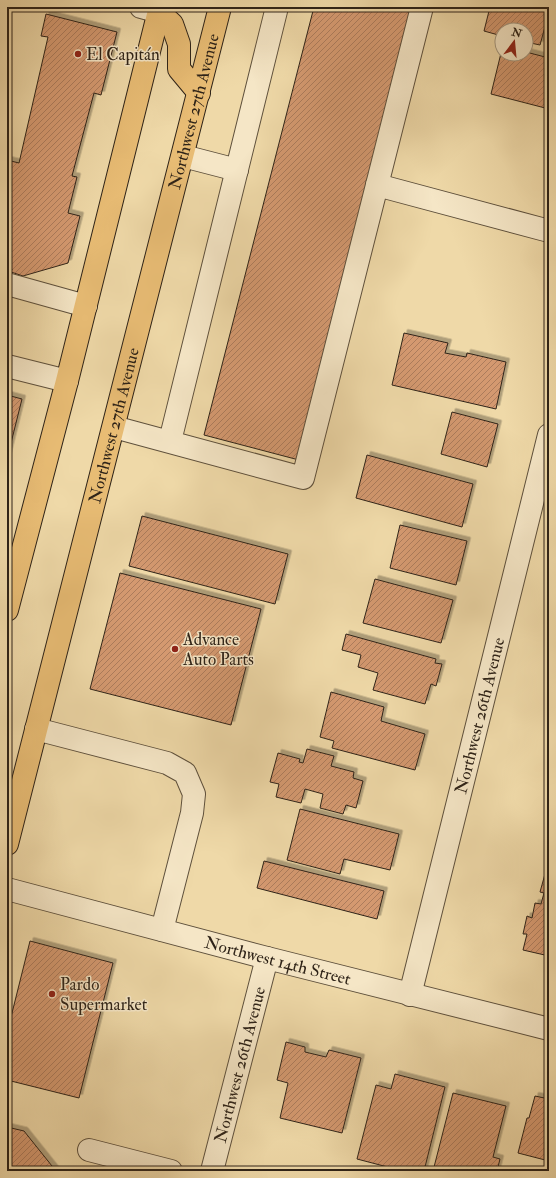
<svg xmlns="http://www.w3.org/2000/svg" width="556" height="1178" font-family="'IM FELL Double Pica',serif">
  <style>
    .building { fill: url(#building-hatch); stroke: #2e2318; filter: url(#shadow) }
    .lines { fill: none; stroke-linecap: round; stroke-linejoin: round }
    .minor-casing { stroke: #5e503c; stroke-width: 24 }
    .highway-casing { stroke: #2e2318; stroke-width: 24 }
    .minor { stroke: #f5e6c6; stroke-width: 22 }
    .highway { stroke: #e8bc74; stroke-width: 22 }
    .poi-dot { fill: #8f2418; stroke: #f5e6c6; stroke-width: 1.5 }
    .labels { text-anchor: middle; stroke-width: 3; stroke-linejoin: round; paint-order: stroke }
    .poi-label { font-size: 17px; fill: #2e2318; stroke: #f5e6c6; text-anchor: start }
    .street-label { font-size: 17px; fill: #2e2318; stroke: #f5e6c6 }
  </style>
  <defs>
    <pattern id="building-hatch" width="6" height="6" patternUnits="userSpaceOnUse"><rect width="6" height="6" fill="#d49970"/><path d="M-1 1l2-2M0 6l6-6M5 7l2-2" fill="none" stroke="#ac7c5b"/></pattern>
    <filter id="shadow"><feDropShadow dx="3.5" dy="-3.5" stdDeviation="0" flood-color="#0004"/></filter>
  </defs>
  <rect width="100%" height="100%" fill="#efd9a8"/>
  <filter id="stains"><feTurbulence type="fractalNoise" baseFrequency=".005" numOctaves="4"/><feColorMatrix values="0 0 0 0 .2 0 0 0 0 .09 0 0 0 0 .02 0 0 0 .5 -.17"/></filter>
  <radialGradient id="worn" r=".72"><stop offset=".6" stop-color="#630" stop-opacity="0"/><stop offset="1" stop-color="#630" stop-opacity=".3"/></radialGradient>
  <!-- building -->
  <path class="building" d="M314,7H414L299,460L204,435Z
    M490,7H530L540,11L541,7H549V12L540,45L526,42V30H502V36L484,31Z
    M46,14L117,32L101,95L94,93L72,176L77,177L68,213L80,216L68,263L23,276L11,272L12,269L7,267V160L19,163L48,37L41,36Z
    M502,49V54H526V52L549,58V109L491,94Z
    M404,333L448,343L445,353L466,357L467,353L506,362L496,409L392,385Z
    M7,395L22,399L7,459Z
    M452,412L498,424L487,467L441,454Z
    M367,455L473,484L462,527L356,498Z
    M142,516L288,554L275,604L129,566Z
    M400,525L467,541L456,585L390,568Z
    M120,573L261,609L231,725L90,689Z
    M375,579L453,600L441,643L363,623Z
    M346,634L436,659L435,663L442,664L436,686L431,684L425,704L373,690L378,673L358,667L361,655L342,650Z
    M331,692L384,707L381,721L425,734L415,770L332,748L334,741L320,737Z
    M307,749L334,756L331,766L354,772L353,778L363,781L356,808L346,805L343,814L320,808L323,794L305,789L301,803L276,797L279,784L270,782L278,753L300,759L299,762L303,763Z
    M300,809L399,834L390,870L344,859L340,874L287,860Z
    M264,861L384,891L377,919L257,888Z
    M545,874L549,875V956L523,950L527,934H523L527,916L532,918L535,903L541,904L544,893L540,892Z
    M30,941L113,963L79,1098L7,1080V1033Z
    M286,1042L305,1047V1052L326,1057L329,1050L361,1058L342,1133L280,1118L288,1083L277,1080Z
    M395,1074L445,1087L424,1171H403L357,1159L376,1085L391,1089Z
    M453,1093L506,1106L493,1157L500,1159L497,1171H433Z
    M535,1096L549,1099L547,1104L549,1105V1161L518,1153L527,1118H529Z
    M7,1127L24,1131L56,1171H7Z"/>
  <g class="lines">
    <defs>
      <g id="minor">
        <path d="M141,7L159,12"/>
        <path d="M183,156L237,170"/>
        <path d="M377,185L549,231"/>
        <path d="M7,284L86,306"/>
        <path d="M7,366L67,381"/>
        <path d="M114,427L303,478L422,7"/>
        <path d="M170,441L277,7"/>
        <path d="M36,729L167,763L185,773L194,794L192,813L162,930"/>
        <path id="s1" d="M7,889L267,958L549,1029"/>
        <path id="s2" d="M410,995L549,435"/>
        <path d="M89,1150L171,1171"/>
        <path id="s3" d="M212,1171L267,958"/>
      </g>
      <g id="highway">
        <path d="M159,12L172,24L179,44V69L199,93"/>
        <path d="M7,610L67,381L160,7"/>
        <path id="s4" d="M7,844L220,7"/>
      </g>
    </defs>
    <!-- minor casing -->
    <use href="#minor" class="minor-casing"/>
    <!-- highway casing -->
    <use href="#highway" class="highway-casing"/>
    <!-- minor -->
    <use href="#minor" class="minor"/>
    <!-- highway -->
    <use href="#highway" class="highway"/>
  </g>
  <!-- markers -->
  <g class="poi-dot">
    <circle cx="78" cy="54" r="4"/>
    <circle cx="175" cy="649" r="4"/>
    <circle cx="52" cy="994" r="4"/>
  </g>
  <g class="labels">
    <!-- poi labels -->
    <g class="poi-label">
      <text x="86" y="60">El Capitán</text>
      <text x="183" y="645">Advance<tspan x="183" dy="20">Auto Parts</tspan></text>
      <text x="60" y="990">Pardo<tspan x="60" dy="20">Supermarket</tspan></text>
    </g>
    <!-- street labels -->
    <g class="street-label">
      <text dy="6" stroke="none"><textPath href="#s4" startOffset="756">Northwest 27th Avenue</textPath></text>
      <text dy="6" stroke="none"><textPath href="#s4" startOffset="432">Northwest 27th Avenue</textPath></text>
      <text dy="6" stroke="none"><textPath href="#s2" startOffset="288">Northwest 26th Avenue</textPath></text>
      <text dy="6" stroke="none"><textPath href="#s1" startOffset="280">Northwest 14th Street</textPath></text>
      <text dy="6" stroke="none"><textPath href="#s3" startOffset="110">Northwest 26th Avenue</textPath></text>
    </g>
  </g>
  <!-- margin -->
  <rect width="556" height="1178" fill="none" stroke="#efd9a8" stroke-width="24"/>
  <rect x="8" y="8" width="540" height="1162" fill="none" stroke="#2e2318" stroke-width="2"/>
  <rect x="12" y="12" width="532" height="1154" fill="none" stroke="#2e2318"/>
  <!-- north arrow -->
  <g transform="translate(514 42) rotate(16)"><circle r="19" fill="#f5e6c6" stroke="#a59880"/>
  <path d="M0-3L7 15L0 10L-7 15Z" fill="#8f2418"/>
  <text y="-6" font-size="11" font-weight="bold" text-anchor="middle" fill="#2e2318">N</text>
  </g>
  <rect width="100%" height="100%" filter="url(#stains)"/>
  <rect width="100%" height="100%" fill="url(#worn)"/>
</svg>
